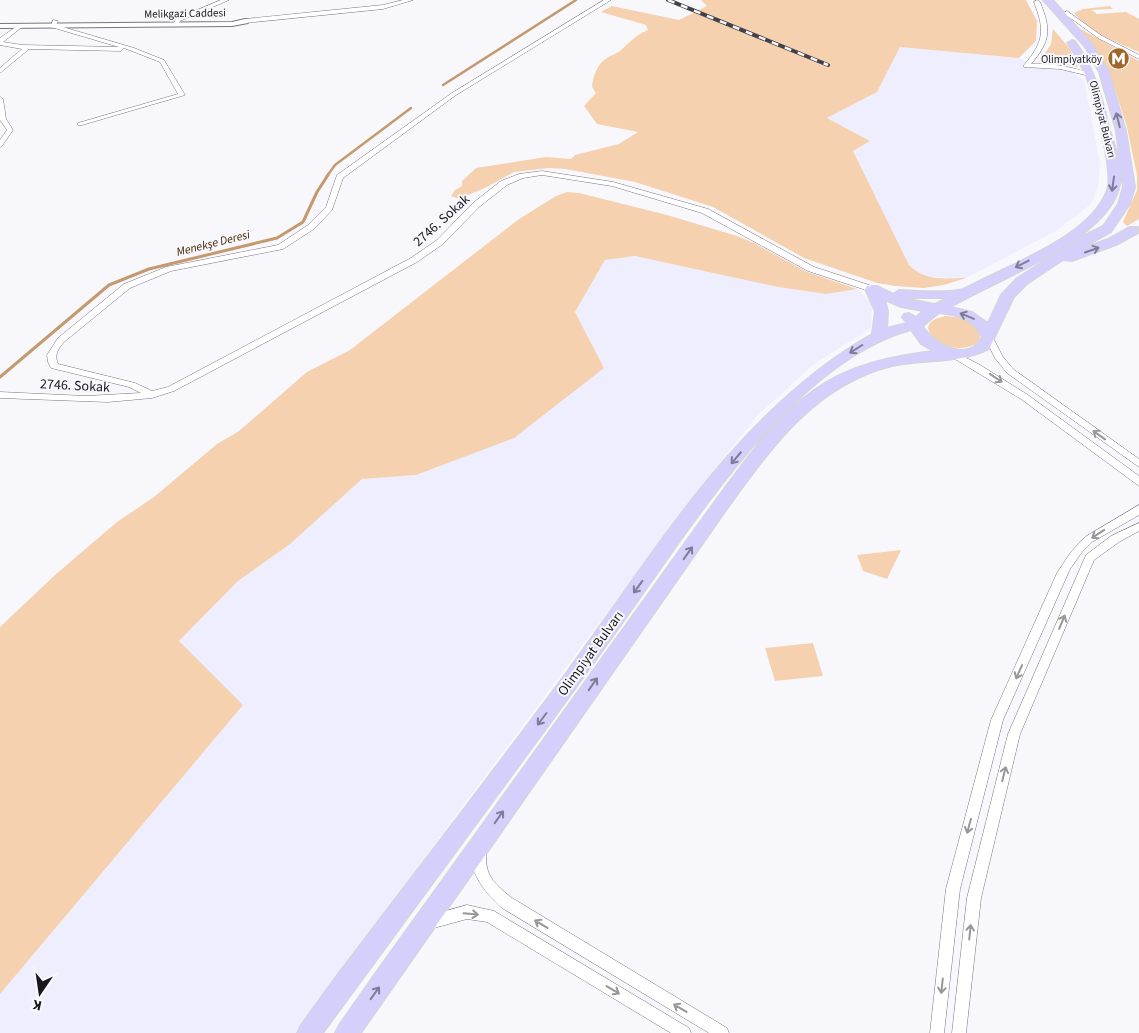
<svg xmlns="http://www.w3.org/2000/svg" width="1139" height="1033" font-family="'Source Sans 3',sans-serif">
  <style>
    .built { fill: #efeefe }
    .green { fill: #f5d1af }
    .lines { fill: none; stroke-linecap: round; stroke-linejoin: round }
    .stream-far1 { stroke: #c5996e; stroke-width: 2.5 }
    .stream { stroke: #c5996e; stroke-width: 3 }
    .minor-casing { stroke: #767485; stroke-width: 1 }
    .tertiary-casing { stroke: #767485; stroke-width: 2 }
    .primary-casing { stroke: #d5d5d6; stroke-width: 2 }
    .minor { fill: #fff; fill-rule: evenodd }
    .tertiary { fill: #fff; fill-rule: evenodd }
    .primary { fill: #d4cffb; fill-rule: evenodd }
    .rail-casing { stroke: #424147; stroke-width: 4 }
    .rail { stroke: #f8f8fc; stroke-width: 2.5; stroke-dasharray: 7; stroke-linecap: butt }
    .oneway { stroke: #7f7c97 }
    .oneway2 { stroke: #979799 }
    .labels { text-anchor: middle; stroke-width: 4; stroke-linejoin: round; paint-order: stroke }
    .far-street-label { font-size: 11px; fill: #18171d; stroke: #f8f8fc }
    .far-poi-label { font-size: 11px; fill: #18171d; stroke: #f8f8fc; text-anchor: end }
    .far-water-label { font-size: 12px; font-style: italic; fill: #472905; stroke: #f8f8fc }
    .street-label { font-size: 14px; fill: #18171d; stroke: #f8f8fc }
  </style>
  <rect width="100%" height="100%" fill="#f8f8fc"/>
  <!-- built -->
  <path class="built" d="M900,47L1019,58L1034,67L1069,71L1084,80L1100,164L1098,187L1091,204L1056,231L966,278L928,277L918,274L909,265L853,151L870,141L827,118L877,92Z
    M635,256L778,287L826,294L857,289L872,304L871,328L813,365L757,416L693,497L453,819L297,1033H0V994L243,705L178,642L238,581L290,543L362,479L416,475L604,368L575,312L605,260Z"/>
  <!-- green -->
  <path class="green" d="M701,0H1026L1037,21L1036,41L1019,58L900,47L877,92L827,118L870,141L853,151L909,265C926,282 944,278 966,278L944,285L924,288L895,286L877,283L804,258L713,207L635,182L565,169L549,168L514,172L485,188L459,199L451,196L455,190L462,186V181L476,168L546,157L571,159L575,155L619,144L638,132L597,124L584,106L596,93L592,87C593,76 597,64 607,58C611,55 617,54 621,50C630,42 637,34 648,30L646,25L601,12L612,6L679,20L707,6Z
    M1110,6L1113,9L1092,10L1097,14L1126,12L1139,19V52C1117,42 1089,33 1074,13L1083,9Z
    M1077,27L1139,61V219L1127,226L1123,222L1137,190V175L1127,127L1112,80L1096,51Z
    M1053,29L1070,49L1078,67L1050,61L1039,62L1051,44Z
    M567,192L579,193L667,215L737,236L754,243L807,272L857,289L826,294L778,287L635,256L605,260L575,312L604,368L514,438L416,475L362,479L290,544L238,581L179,641L243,705L0,994V627L55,575L117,522L154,497L217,444L239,431L307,372L350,350L519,219L556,196Z
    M946,316C958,317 967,319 975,327C998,350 935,359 928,328C930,319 938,318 946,316Z
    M901,550L887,579L863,571L857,555Z
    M813,643L823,676L775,681L765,648Z"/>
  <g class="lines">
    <!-- stream-far1 -->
    <path class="stream-far1" d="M443,85L576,0
      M327,176L335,165L411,108"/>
    <!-- stream -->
    <path class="stream" d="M0,377L109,285L149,269L277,238L303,222L317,192L328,175"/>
    <defs>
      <path id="minor" d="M221,0H229L180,21L178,26L173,25L176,19Z
        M403,0H413L383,9L245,23L242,21L245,19L383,5Z
        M604,0H611L456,95L343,178L332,210L314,229L283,249L171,271L130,288L64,342C58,349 54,355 58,364L135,383L152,391L168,387L411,258L437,240L473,203L501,181L519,174L542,171L613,182L708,209L814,267L875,287V291H869L808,271L702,213L612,186L542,175L523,178L507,185L479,207L443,244L417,262L174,391L152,398L108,402L0,398V392L86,396L141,393L129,387L51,368L48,362L47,355L58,338L124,284L166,267L278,245L308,225L326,207L337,175L452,93Z
        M1037,0L1040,2C1051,29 1051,41 1031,64C1053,63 1074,67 1094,75V77L1060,69L1024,67V65C1044,42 1045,30 1034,2Z
        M1067,11L1102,36L1139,55V59L1098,38L1065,14L1064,13Z
        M53,20L58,21L56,25L134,48L164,60L185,95L82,125H78V123L178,94L160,62L124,48L121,51L29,49L0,73V68L22,49L0,45V38L20,24L22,25V27L3,42L22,45L119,47L51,27Z
        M0,97L3,99L6,119L13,130L2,146L0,147V140L7,130L0,120Z
        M988,333L991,334L1003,357L1013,369L1139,459V467L1007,373L995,358L984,336Z
        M953,351L980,365L1028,395L1139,476V486L1021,399L950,356L949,354L950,352Z
        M1139,505V515L1092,542L1082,552L1070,569L1003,720L960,889L944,1033H930L946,889L991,720L1057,573L1071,552L1085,537Z
        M1139,523V531L1119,542L1094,560L1020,734L981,898L966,1033H952L967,898L1008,734L1086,555L1111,536Z
        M480,845L485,847C487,853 485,860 487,867C489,880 502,890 512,898L727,1028L729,1033H709L502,908C486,893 465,871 475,847Z
        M467,905L494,911L689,1028L691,1033H671L487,922L467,919L430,929L425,927L423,922L425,917Z"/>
      <path id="tertiary" d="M245,19H248V23L232,26L0,28V24L232,22Z"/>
      <path id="primary" d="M1043,0H1053L1092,44L1109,72L1126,131L1135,187L1130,204L1111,232L1080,249L1108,239L1130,227H1138V233L1116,245L1072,261L1063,260L1027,284L1014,297L989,349C960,364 924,359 892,366C815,385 771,448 727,509L361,1033H335L339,1025L379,968L715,501C744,462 774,418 814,390C849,365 891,356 933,351L921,344L911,330C804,359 710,498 649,585C618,630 586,674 554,718C478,823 400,927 323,1033H297L301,1025L332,982C410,879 489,777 566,673C655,552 738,410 872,334L875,311L865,289L867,286H877L893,294L899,290C915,291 949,293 963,289C973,285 984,278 994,274C1030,256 1093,230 1107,190C1114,172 1093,96 1086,76C1081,64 1074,53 1067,43L1072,40L1075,41C1096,70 1102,99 1111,133C1116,150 1124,170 1119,189C1104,242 996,280 951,307L972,312L988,323L1001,295L1017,278L1085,235L1103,226L1118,204L1123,187L1116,131L1099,72L1085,47ZM903,298H947L935,304ZM885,300L901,307L923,311L916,317L909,313L904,314L902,317L907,323L887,328L888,311ZM939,313C958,315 973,319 982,337C969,363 933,344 923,326Z"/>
    </defs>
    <!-- minor casing -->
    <use href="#minor" class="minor-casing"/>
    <!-- tertiary casing -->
    <use href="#tertiary" class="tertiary-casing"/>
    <!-- primary casing -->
    <use href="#primary" class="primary-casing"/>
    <!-- minor -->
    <use href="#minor" class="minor"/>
    <!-- tertiary -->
    <use href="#tertiary" class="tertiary"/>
    <!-- primary -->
    <use href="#primary" class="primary"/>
    <defs>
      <path id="rail" d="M668,0L828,65"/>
    </defs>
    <!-- rail casing -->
    <use href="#rail" class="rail-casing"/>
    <!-- rail -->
    <use href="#rail" class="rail"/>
  </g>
  <!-- one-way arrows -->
  <defs><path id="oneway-shaft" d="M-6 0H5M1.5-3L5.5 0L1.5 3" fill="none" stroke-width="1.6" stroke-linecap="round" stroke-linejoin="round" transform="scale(1.25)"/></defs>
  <g class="oneway">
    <use href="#oneway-shaft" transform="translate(1118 120) rotate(-104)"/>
    <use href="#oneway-shaft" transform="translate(1113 184) rotate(98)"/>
    <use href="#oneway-shaft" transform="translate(1092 250) rotate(-19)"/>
    <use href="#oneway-shaft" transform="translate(1022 264) rotate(153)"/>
    <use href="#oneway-shaft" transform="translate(967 316) rotate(-158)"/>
    <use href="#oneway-shaft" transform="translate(856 349) rotate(148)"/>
    <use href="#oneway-shaft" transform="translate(736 458) rotate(130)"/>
    <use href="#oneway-shaft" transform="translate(688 553) rotate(-55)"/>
    <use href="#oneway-shaft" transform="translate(638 587) rotate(126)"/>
    <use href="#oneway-shaft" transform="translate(593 684) rotate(-55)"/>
    <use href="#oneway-shaft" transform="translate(542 719) rotate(127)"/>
    <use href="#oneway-shaft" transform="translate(499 817) rotate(-55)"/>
    <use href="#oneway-shaft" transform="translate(375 993) rotate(-55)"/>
  </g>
  <g class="oneway2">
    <use href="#oneway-shaft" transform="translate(996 378) rotate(34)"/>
    <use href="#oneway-shaft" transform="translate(1099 435) rotate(-144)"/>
    <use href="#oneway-shaft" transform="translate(1098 534) rotate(147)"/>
    <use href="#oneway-shaft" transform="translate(1062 622) rotate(-67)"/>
    <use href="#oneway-shaft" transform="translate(1019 672) rotate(114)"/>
    <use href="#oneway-shaft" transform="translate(1004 774) rotate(-76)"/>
    <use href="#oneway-shaft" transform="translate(969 826) rotate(105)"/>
    <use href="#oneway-shaft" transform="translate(471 914) rotate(5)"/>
    <use href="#oneway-shaft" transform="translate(541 924) rotate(-149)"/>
    <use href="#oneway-shaft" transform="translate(970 932) rotate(-84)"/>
    <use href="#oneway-shaft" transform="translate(942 986) rotate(96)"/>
    <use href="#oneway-shaft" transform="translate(613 990) rotate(31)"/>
    <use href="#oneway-shaft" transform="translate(680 1008) rotate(-149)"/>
  </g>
  <!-- icons -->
  <defs>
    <symbol id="metro-disc" viewBox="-11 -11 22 22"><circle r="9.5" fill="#a06625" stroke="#f8f8fc"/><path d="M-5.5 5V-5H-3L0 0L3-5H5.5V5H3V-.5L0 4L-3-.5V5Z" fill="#fff"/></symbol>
  </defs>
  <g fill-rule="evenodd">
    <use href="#metro-disc" x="1106" y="46" width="25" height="25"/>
  </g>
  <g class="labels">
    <!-- far-street labels -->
    <g class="far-street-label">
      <text transform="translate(185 13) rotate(-1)" y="4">Melikgazi Caddesi</text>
      <text transform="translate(1103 119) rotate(76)" y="4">Olimpiyat Bulvarı</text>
    </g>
    <!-- far-poi labels -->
    <g class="far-poi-label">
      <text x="1102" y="63">Olimpiyatköy</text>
    </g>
    <!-- far-water labels -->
    <g class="far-water-label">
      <text transform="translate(213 243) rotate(-14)" y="4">Menekşe Deresi</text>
    </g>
    <!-- street labels -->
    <g class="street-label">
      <text transform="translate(441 220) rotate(-42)" y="5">2746. Sokak</text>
      <text transform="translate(75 385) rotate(3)" y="5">2746. Sokak</text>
      <text transform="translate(590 653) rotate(-54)" y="5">Olimpiyat Bulvarı</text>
    </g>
  </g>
  <!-- north arrow -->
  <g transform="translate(40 993) rotate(193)" stroke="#f8f8fc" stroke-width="4" paint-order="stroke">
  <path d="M0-4L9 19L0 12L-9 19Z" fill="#18171d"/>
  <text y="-8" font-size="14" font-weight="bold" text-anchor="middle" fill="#18171d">K</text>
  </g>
</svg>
